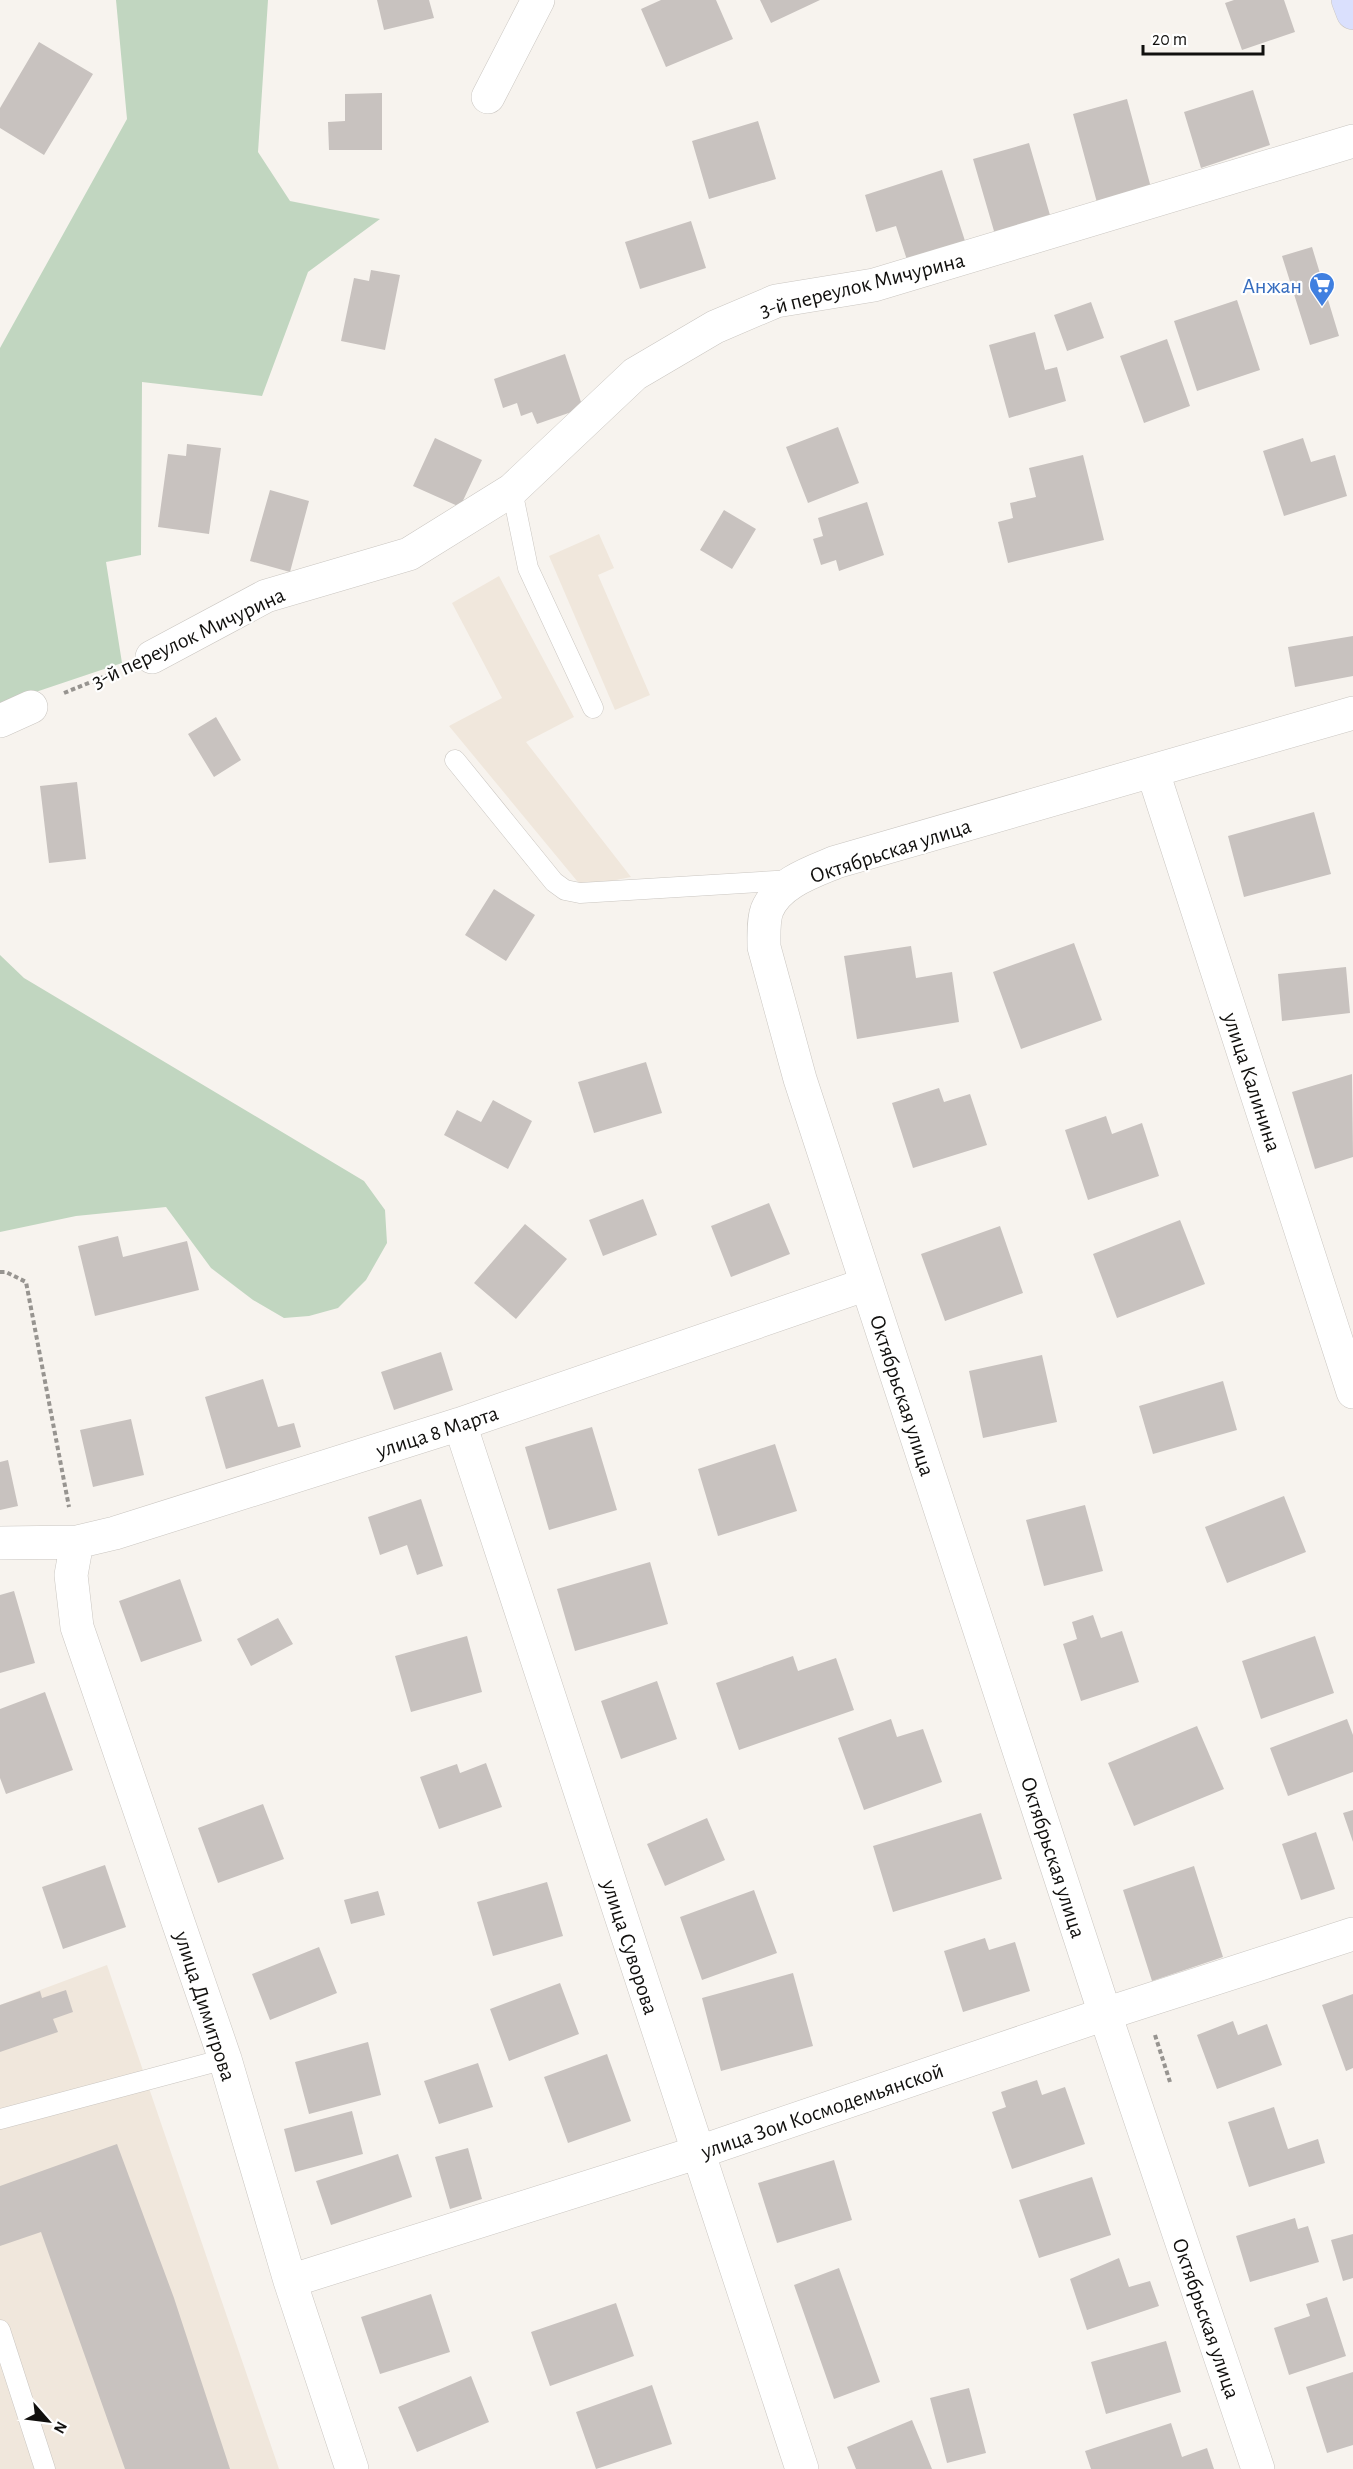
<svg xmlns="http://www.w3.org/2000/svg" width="1353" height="2469" font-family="'Alegreya Sans',sans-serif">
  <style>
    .built { fill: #f0e7dc }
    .green { fill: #c1d6c0 }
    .building { fill: #c8c2bf }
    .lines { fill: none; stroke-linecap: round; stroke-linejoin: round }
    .lane-casing { stroke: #cac6c1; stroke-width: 21 }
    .street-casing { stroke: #cac6c1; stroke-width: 34 }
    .secondary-casing { stroke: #cac6c1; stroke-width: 34 }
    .path { stroke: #979490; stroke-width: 4; stroke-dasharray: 4.5 3; stroke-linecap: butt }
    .lane { stroke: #fff; stroke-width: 20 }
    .street { stroke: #fff; stroke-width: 33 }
    .secondary { stroke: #dae0fd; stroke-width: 33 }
    .labels { text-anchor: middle; stroke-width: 4.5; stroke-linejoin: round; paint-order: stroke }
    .street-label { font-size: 22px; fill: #11100e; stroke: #fff }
    .shop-label { font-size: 22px; fill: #366cbe; stroke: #fff; text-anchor: end }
  </style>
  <rect width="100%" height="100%" fill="#f7f3ee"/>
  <!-- built -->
  <path class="built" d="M599,534L614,568L598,575L650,695L615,710L549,556Z
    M499,576L574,717L526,742L631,877L582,887L449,726L502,698L452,603Z
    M107,1965L279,2469H0V2005Z"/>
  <!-- green -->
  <path class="green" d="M116,0H268L258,152L290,201L380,219L308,272L262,396L142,382L141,555L106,562L122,663L0,704V348L127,119Z
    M0,955L24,978L364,1181L385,1210L387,1243L366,1280L338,1308L309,1316L284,1318L253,1300L211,1268L166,1207L76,1216L0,1232Z"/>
  <!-- building -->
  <path class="building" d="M377,0H429L434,18L384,30Z
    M661,0H716L733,39L666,67L641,9Z
    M760,0H820L771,23Z
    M1234,0H1284L1295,32L1242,50L1225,3Z
    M39,42L93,74L44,155L0,128V108Z
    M1253,90L1270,145L1201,168L1184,112Z
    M382,93V150H329L328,122L345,121V94Z
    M1127,99L1153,195L1099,210L1073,114Z
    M758,121L776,179L709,199L692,141Z
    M1029,143L1052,222L996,238L973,159Z
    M942,170L966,244L908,263L896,226L876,232L865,195Z
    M691,221L706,268L640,289L625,242Z
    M1312,247L1339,336L1310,345L1282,256Z
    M371,270L400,275L385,350L341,341L354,278L369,281Z
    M1237,300L1260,370L1197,391L1174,321Z
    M1091,302L1104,338L1067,351L1054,315Z
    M1035,332L1045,370L1057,367L1066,401L1009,418L989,345Z
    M1167,339L1190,406L1144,423L1120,356Z
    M565,354L583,408L537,424L532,412L521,416L517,403L503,408L494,379Z
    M838,427L859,483L808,503L786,447Z
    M435,438L482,460L460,507L413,486Z
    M1303,438L1311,462L1335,455L1347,496L1284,516L1263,451Z
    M187,444L221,448L209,534L158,527L168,454L186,456Z
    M1083,455L1104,540L1008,563L998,522L1013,518L1010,503L1036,497L1029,468Z
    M270,490L309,501L290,572L250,561Z
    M867,502L884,555L839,571L836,560L821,565L813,539L823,536L818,518Z
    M724,510L756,529L732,569L700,550Z
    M1353,636V676L1295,687L1288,647Z
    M216,717L241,760L214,777L188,734Z
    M77,782L86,859L49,863L40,786Z
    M1314,812L1331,874L1244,897L1228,836Z
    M494,889L535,915L506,961L465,935Z
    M1074,943L1102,1020L1021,1049L993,972Z
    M911,946L916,978L952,972L959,1022L857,1039L844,956Z
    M1346,967L1350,1013L1282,1021L1278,974Z
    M646,1062L662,1113L594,1133L578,1082Z
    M1352,1074L1353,1157L1315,1169L1292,1092Z
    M939,1088L944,1102L970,1094L987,1145L913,1168L892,1103Z
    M493,1100L532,1121L508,1169L444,1135L457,1110L481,1122Z
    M1106,1116L1112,1134L1142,1123L1159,1176L1088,1200L1065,1130Z
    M643,1199L657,1235L603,1256L589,1220Z
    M769,1203L790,1254L731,1277L711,1226Z
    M1180,1220L1205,1284L1117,1318L1093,1254Z
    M525,1224L567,1259L516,1319L474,1283Z
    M1000,1226L1023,1293L945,1321L921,1254Z
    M118,1236L123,1257L187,1241L199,1290L95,1316L78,1246Z
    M441,1352L453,1390L394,1410L381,1372Z
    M1042,1355L1057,1422L983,1438L969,1371Z
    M263,1379L278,1427L294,1423L301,1447L226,1469L205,1397Z
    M1223,1381L1237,1430L1153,1454L1139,1406Z
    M131,1419L144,1475L93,1487L80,1430Z
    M592,1427L617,1510L549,1530L525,1447Z
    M775,1444L797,1511L718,1536L698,1469Z
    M8,1460L18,1506L0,1510V1462Z
    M1284,1496L1306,1552L1227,1583L1205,1527Z
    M421,1499L443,1566L417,1575L407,1545L380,1555L368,1517Z
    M1085,1505L1103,1571L1044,1586L1026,1520Z
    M650,1562L668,1624L575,1651L557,1589Z
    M180,1579L202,1641L141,1662L119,1601Z
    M14,1591L35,1663L0,1673V1595Z
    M1093,1615L1101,1638L1122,1631L1139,1682L1081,1701L1063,1644L1077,1639L1072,1622Z
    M278,1618L293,1644L251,1666L237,1639Z
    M467,1636L482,1692L411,1712L395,1656Z
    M1315,1636L1334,1693L1261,1719L1242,1661Z
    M793,1656L798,1671L836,1658L854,1710L739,1750L716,1683Z
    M657,1681L677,1739L621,1759L601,1701Z
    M45,1692L73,1770L6,1794L0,1778V1709Z
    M891,1719L897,1737L923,1729L942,1782L864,1810L838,1738Z
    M1347,1719L1353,1735V1772L1288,1796L1270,1748Z
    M1197,1726L1224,1789L1134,1826L1108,1763Z
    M486,1763L502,1807L439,1829L420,1777L457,1764L460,1773Z
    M263,1804L284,1859L218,1883L198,1828Z
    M1353,1810V1842L1343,1813Z
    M981,1813L1002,1879L893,1912L873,1846Z
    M707,1818L725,1860L665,1886L647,1844Z
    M1316,1832L1335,1889L1301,1900L1282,1844Z
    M105,1865L126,1927L63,1949L42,1887Z
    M1194,1866L1223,1957L1152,1981L1123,1890Z
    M547,1882L563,1936L493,1956L477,1902Z
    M754,1890L777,1953L702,1980L680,1917Z
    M378,1891L385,1915L351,1924L344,1900Z
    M985,1938L989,1950L1015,1942L1030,1991L963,2012L944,1951Z
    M319,1947L337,1993L270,2020L252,1974Z
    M793,1973L813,2046L721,2071L702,1998Z
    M560,1983L579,2034L509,2061L490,2009Z
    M66,1990L73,2012L53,2019L58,2032L0,2052V2005L40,1991L42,1998Z
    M1353,1994V2068L1346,2071L1322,2005Z
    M1233,2021L1238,2035L1267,2024L1282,2065L1217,2089L1197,2035Z
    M368,2042L381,2095L309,2114L295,2062Z
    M607,2054L631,2121L568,2143L544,2077Z
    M478,2063L493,2107L439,2124L424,2081Z
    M1037,2080L1042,2095L1065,2087L1085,2144L1012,2169L992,2112L1006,2107L1001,2092Z
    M1274,2107L1288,2149L1318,2139L1325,2163L1249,2187L1228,2122Z
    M352,2111L363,2154L295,2172L284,2129Z
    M117,2144L174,2298L230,2469H125L41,2232L0,2246V2186Z
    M468,2148L482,2199L450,2209L435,2157Z
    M398,2154L412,2197L331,2225L316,2181Z
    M834,2160L852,2220L777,2243L758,2183Z
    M1092,2177L1111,2235L1039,2258L1019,2200Z
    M1295,2218L1298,2229L1308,2226L1319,2262L1250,2282L1236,2236Z
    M1353,2234V2278L1343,2281L1331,2240Z
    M1119,2258L1129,2287L1150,2281L1159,2306L1087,2330L1070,2279Z
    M839,2268L880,2382L834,2399L794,2285Z
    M431,2294L450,2352L380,2374L361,2317Z
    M1327,2297L1346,2356L1289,2375L1274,2328L1310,2316L1306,2304Z
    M616,2303L634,2356L550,2386L531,2332Z
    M1166,2341L1181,2392L1106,2414L1091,2362Z
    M1353,2372V2445L1327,2453L1306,2387Z
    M471,2376L489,2422L417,2452L398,2407Z
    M652,2385L672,2444L596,2469L576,2412Z
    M969,2388L986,2453L947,2463L930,2398Z
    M912,2420L932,2469H856L847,2447Z
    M1171,2423L1182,2457L1207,2448L1214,2469H1091L1085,2451Z"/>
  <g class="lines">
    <defs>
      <path id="lane" d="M512,490L528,568L593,708
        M455,760L554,882L565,890L580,893L793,880
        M0,2119L225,2059
        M0,2330L45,2469"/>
      <path id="street" d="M488,97L538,0
        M152,657L266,596L409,554L512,490L635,374L715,327L776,301L874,285L1353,141
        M0,721L31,707
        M1153,772L1353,1392
        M460,1424L802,2469
        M77,1542L71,1575L77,1627L225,2059L290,2281L352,2469
        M0,1543L77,1542L115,1533L460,1424L867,1284
        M290,2281L699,2152L1105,2014L1353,1934
        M1258,2469L1105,2014L800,1079L764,947C764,935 763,921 767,910C778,883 812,872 836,862L1353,713"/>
      <path id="secondary" d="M1348,0L1353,13"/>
    </defs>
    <!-- lane casing -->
    <use href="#lane" class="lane-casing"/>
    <!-- street casing -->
    <use href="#street" class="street-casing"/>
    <!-- secondary casing -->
    <use href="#secondary" class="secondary-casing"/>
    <!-- path -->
    <path class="path" d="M64,693L118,671
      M0,1272H6L26,1282L69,1507
      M1155,2035L1170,2082"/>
    <!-- lane -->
    <use href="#lane" class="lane"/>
    <!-- street -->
    <use href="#street" class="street"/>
    <!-- secondary -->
    <use href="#secondary" class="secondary"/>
  </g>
  <!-- icons -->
  <defs>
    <symbol id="supermarket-pin" viewBox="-11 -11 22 30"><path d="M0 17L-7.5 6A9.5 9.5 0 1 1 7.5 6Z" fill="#3f7fe0" stroke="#fff"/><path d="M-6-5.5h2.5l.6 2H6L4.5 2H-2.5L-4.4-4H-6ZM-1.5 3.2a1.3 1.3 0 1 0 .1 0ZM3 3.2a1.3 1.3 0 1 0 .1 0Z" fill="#fff"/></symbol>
  </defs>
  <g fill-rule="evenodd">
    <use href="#supermarket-pin" x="1307" y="270" width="30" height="40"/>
  </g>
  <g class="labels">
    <!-- street labels -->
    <g class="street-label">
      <text transform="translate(862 284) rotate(-14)" y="8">3-й переулок Мичурина</text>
      <text transform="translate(188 637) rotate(-25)" y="8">3-й переулок Мичурина</text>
      <text transform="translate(890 850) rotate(-18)" y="8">Октябрьская улица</text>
      <text transform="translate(1253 1082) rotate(72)" y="8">улица Калинина</text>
      <text transform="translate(903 1395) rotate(72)" y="8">Октябрьская улица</text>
      <text transform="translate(437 1431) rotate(-18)" y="8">улица 8 Марта</text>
      <text transform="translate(1054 1857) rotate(72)" y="8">Октябрьская улица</text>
      <text transform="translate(631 1947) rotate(72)" y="8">улица Суворова</text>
      <text transform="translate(206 2006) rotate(72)" y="8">улица Димитрова</text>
      <text transform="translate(822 2110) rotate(-19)" y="8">улица Зои Космодемьянской</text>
      <text transform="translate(1207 2318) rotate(71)" y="8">Октябрьская улица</text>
    </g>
    <!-- shop labels -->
    <g class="shop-label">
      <text x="1302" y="293">Анжан</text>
    </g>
  </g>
  <!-- north arrow -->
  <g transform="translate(48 2421) rotate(118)" stroke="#ffffff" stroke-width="4.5" paint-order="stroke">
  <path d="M0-4.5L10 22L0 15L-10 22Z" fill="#11100e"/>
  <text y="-9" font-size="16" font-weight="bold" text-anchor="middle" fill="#11100e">N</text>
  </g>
  <!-- scale -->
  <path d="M1143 45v9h120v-9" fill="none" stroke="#11100e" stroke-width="3"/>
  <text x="1152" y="45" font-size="18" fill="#11100e" stroke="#ffffff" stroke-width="4.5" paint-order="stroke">20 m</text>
</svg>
